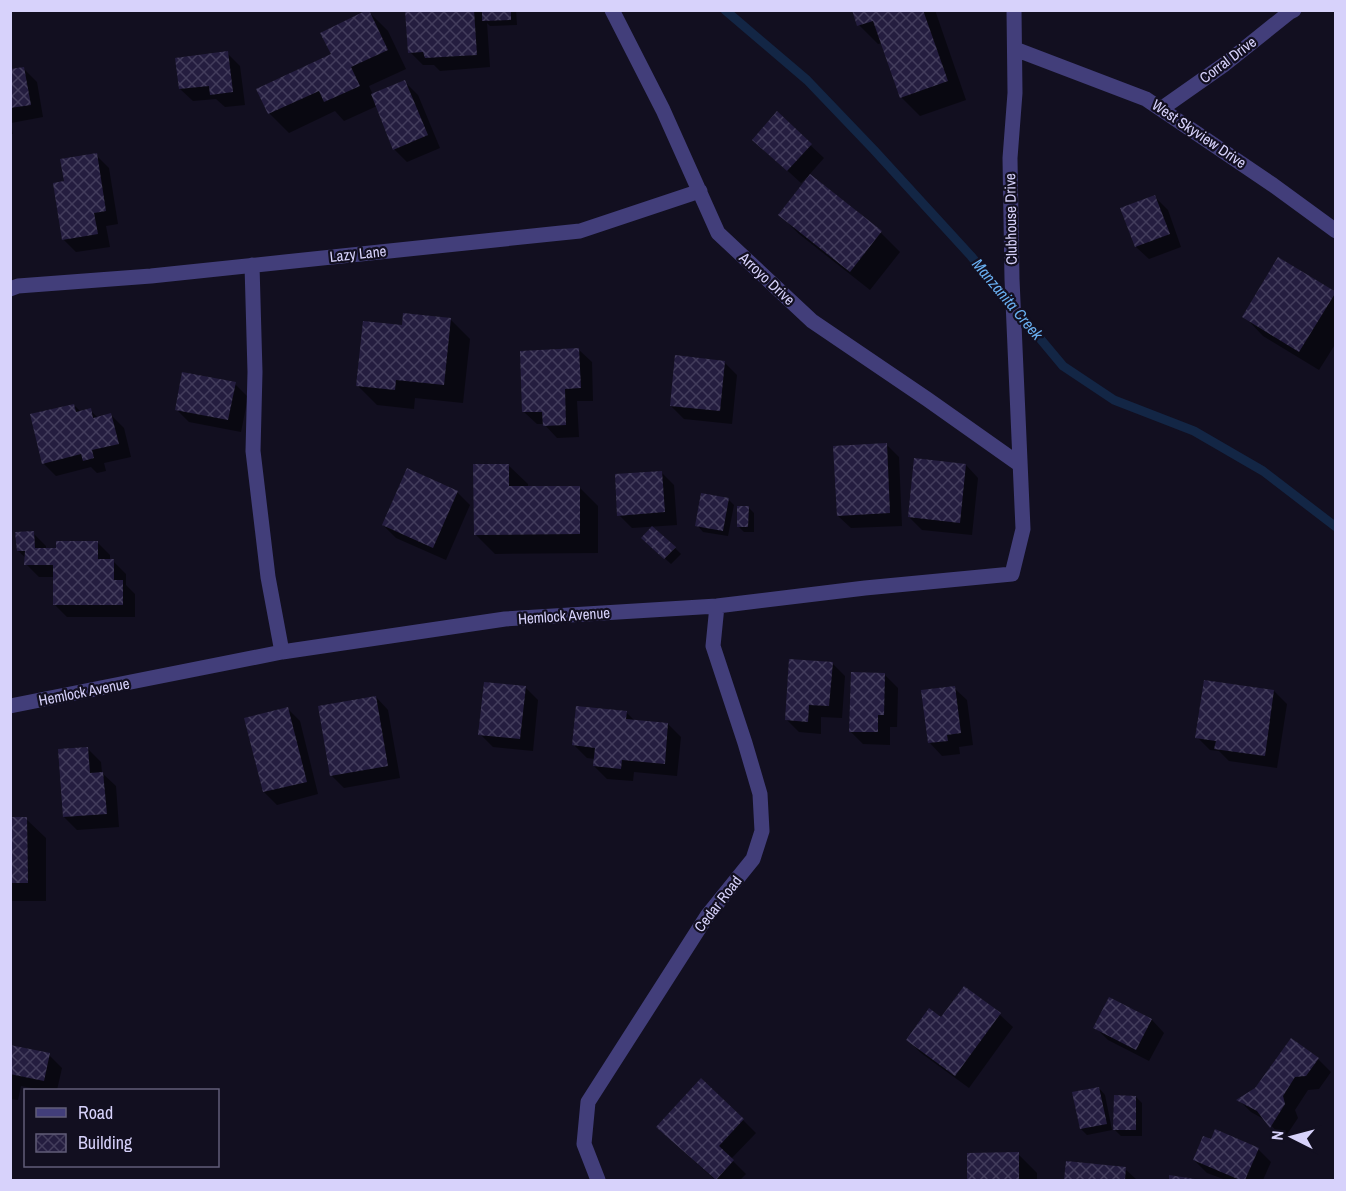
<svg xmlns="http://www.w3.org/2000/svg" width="1346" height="1191" font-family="'Archivo Narrow',sans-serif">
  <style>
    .shadow { fill: #0007 }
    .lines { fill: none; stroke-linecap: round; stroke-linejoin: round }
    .stream { stroke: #132645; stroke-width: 9 }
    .building { fill: url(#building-cross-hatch) }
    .minor { stroke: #423e7a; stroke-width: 15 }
    .labels { text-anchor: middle; stroke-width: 4.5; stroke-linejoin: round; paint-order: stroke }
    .street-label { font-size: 15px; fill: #d7d2fb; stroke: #120f20 }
    .water-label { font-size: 16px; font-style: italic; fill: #69aff1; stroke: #120f20 }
  </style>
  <defs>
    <pattern id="building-cross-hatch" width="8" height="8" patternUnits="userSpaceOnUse" patternTransform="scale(1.5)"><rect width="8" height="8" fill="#241d3f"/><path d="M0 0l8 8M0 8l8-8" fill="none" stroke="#433d5c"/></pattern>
  </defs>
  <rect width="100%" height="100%" fill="#120f20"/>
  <!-- shadow -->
  <path class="shadow" d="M407,10H516L517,25L490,26L487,23L490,67L440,71L434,65H423L410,52Z
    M853,10H935L966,100L920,116L901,97L883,43L878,44L859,25Z
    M368,11L388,31L406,69L369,86L373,95L405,82L418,95L440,148L407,162L394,149L377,106L344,121L335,111L289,133L269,113L333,55Z
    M227,53L240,66L245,105L225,107L216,99L193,101L180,89Z
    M24,69L37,82L43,117L11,123L13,134H10V71Z
    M777,114L824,158L809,175L881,233L900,252L870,290L799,234L780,215L808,179L807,177L801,183L767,152Z
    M96,155L109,168L118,224L106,226L110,247L76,252L63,239L65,182Z
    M1155,197L1168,210L1181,247L1149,259L1136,247Z
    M1279,259L1336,295V343L1319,370L1263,336L1244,316Z
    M451,320L470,339L463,403L415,398L414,409L377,405L358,386L403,327Z
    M579,350L592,362L593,401H577L579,437L557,438L544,424H537L524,412Z
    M724,362L737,375L732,424L684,419L671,406Z
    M235,384L248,397L241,432L189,422L177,410Z
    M74,405L81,412L90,410L98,418L111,415L124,428L131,457L104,463L106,471L97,473L91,467L56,476L43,463Z
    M886,444L899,457L902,526L851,528L838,516Z
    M508,465L528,484V487H579L598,506V553L495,554L475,534Z
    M966,465L978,478L972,535L922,530L909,517Z
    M661,472L674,485L677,525L632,528L619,515Z
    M457,492L470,505L446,560L396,538L383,525Z
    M728,499L734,505L728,536L703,532L697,525Z
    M748,507L754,513V532H744L738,526Z
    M33,533L46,546V550L97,542L110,555V561H113L126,574V585L135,594V617H67L54,604V577H39L26,564V558L18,551Z
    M643,538L675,548L681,554L671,564Z
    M832,663L845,676L842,718L821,717V734L799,732L786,719Z
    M885,675L898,688L897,727H890V745L863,744L850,731Z
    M525,687L538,700L533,751L493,747L480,734Z
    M954,688L967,700L973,745L959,747L960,754L942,756L930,743Z
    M1274,691L1287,704L1277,768L1229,761L1219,751L1210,750L1197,737Z
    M376,697L388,710L400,778L344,788L331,775Z
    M287,708L300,721L318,794L277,805L264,792Z
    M626,712L635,721L668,724L681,737L677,776L634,772L633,781L607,779L594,766L595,759L587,758L574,745Z
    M88,749L101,762L102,773L116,786L119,827L77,830L64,817Z
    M10,819H26L46,838V901H10Z
    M1110,999L1152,1020L1164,1033L1149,1061L1108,1040L1095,1027Z
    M1000,1015L1013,1027L969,1088L921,1053L908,1040L941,1019Z
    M10,1047L49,1055L62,1068L57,1090H43L21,1086L18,1100L10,1099Z
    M1318,1059L1331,1072L1319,1089L1308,1090L1295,1110L1298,1118L1284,1139L1267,1121L1251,1112L1239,1100Z
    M1099,1088L1105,1095L1112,1130L1087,1135L1081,1129Z
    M1136,1097L1142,1103V1136H1121L1115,1130Z
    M743,1120L756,1133L731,1159L746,1174L740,1180H715L671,1140Z
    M1258,1149L1271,1162L1263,1180H1226L1207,1173L1194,1160Z
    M968,1154H1018L1037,1173V1180H969Z
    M1067,1163L1125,1169L1137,1180H1065Z"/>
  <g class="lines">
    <!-- stream -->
    <path class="stream" d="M725,10L807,80L874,150L971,256L1063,366L1114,400L1194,431L1263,471L1336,527"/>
  </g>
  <!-- building -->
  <path class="building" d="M367,10H369L388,50L351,67L360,86L324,102L319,91L268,114L256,89L331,54L320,33Z
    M405,10H474L477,55L425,58L423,52L408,53Z
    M482,10H511V20L482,21Z
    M852,10H923L948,81L900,98L873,21L857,26Z
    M228,51L233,92L210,95L209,86L179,89L175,58Z
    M24,67L31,105L10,108V69Z
    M405,80L428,135L393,150L371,94Z
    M777,111L812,144L787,171L752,140Z
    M97,153L106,211L94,213L98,234L62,240L53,183L64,181L60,159Z
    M810,174L882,231L850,272L778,215Z
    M1155,195L1170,234L1135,247L1120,208Z
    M1278,257L1336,292L1299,352L1242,317Z
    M403,313L451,318L444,385L396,380L395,390L356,386L363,321L402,325Z
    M579,348L581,388L565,389L566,425L543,426L542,412H522L520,351Z
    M675,355L725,361L720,411L670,406Z
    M182,372L236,382L228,420L175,410Z
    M74,404L76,412L91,408L93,418L111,413L119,444L92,450L94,458L83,461L81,454L42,464L30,414Z
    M887,443L890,513L837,516L833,446Z
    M914,458L966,464L960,523L908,517Z
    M473,464H509V486H580V534L474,535Z
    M407,468L458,491L433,548L382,525Z
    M662,471L665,512L617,516L615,474Z
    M701,493L729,498L723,531L695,526Z
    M737,506H749L748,527H737Z
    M652,526L676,547L664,559L641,538Z
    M34,531L35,548H56V541H98V559H114V580H123V605H53V565H24L25,551H17L15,532Z
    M789,659L833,662L829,706L809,705L808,722L785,720Z
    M851,672L885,673L884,715H878V732H849Z
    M1204,680L1274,690L1265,756L1214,749L1216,741L1195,738Z
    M484,682L526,686L520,739L478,735Z
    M955,686L961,733L947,735L948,741L928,743L921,690Z
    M376,696L388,766L330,776L318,706Z
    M576,706L627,711L626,719L668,723L665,764L622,760L621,769L593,766L595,748L572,745Z
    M288,707L307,782L263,792L244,718Z
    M88,747L90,773L103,772L107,814L63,817L58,749Z
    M10,817H27L28,883H10Z
    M964,986L1001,1013L955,1076L906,1040L929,1008L941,1017Z
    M1109,997L1152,1019L1136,1050L1093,1028Z
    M1291,1038L1319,1058L1306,1076L1295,1077L1283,1096L1285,1104L1270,1128L1257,1111L1236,1100L1255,1088Z
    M10,1045L50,1053L44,1081L10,1074Z
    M701,1078L744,1119L719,1146L734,1160L716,1180L656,1127Z
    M1099,1087L1107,1124L1080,1129L1072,1092Z
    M1114,1095L1136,1096V1130H1113Z
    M1215,1129L1259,1148L1245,1180H1240L1193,1160L1203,1136L1211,1139Z
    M1019,1152V1180H967V1153Z
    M1066,1161L1126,1167L1125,1180H1064Z
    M1169,1175L1195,1179V1180H1169Z"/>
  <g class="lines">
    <!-- minor -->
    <path class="minor" d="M612,10L663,110L718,233L812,321L927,399L1019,464
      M1015,49L1146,99L1273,185L1336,231
      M1161,109L1225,64L1290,12L1294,10
      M252,265L255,372L253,451L268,577L282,652
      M10,289L18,286L151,276L580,231L700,191
      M10,706L282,652L505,619L717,606L865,588L1012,574L1023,529L1012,279L1010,158L1015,93L1014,10
      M598,1180L584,1144L588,1102L707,916L753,859L762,831L760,794L745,743L713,646L717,606"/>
  </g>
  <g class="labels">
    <!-- street labels -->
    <g class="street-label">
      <text transform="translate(1228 60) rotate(-37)" y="5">Corral Drive</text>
      <text transform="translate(1199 134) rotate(34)" y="5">West Skyview Drive</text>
      <text transform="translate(1011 219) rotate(-91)" y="5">Clubhouse Drive</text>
      <text transform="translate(358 254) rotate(-6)" y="5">Lazy Lane</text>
      <text transform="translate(767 279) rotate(43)" y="5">Arroyo Drive</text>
      <text transform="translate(564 616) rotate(-4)" y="5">Hemlock Avenue</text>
      <text transform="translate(84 692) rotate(-11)" y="5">Hemlock Avenue</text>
      <text transform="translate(718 904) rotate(-52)" y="5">Cedar Road</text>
    </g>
    <!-- water labels -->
    <g class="water-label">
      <text transform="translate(1008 299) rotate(50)" y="6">Manzanita Creek</text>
    </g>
  </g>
  <!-- border -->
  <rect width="1346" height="1191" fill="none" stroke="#d7d2fb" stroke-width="24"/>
  <!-- legend -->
  <rect x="24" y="1089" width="195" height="78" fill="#120f20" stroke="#615d78" stroke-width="1.5"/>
  <rect x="36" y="1108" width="30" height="9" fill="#423e7a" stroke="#615d78" stroke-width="1.5"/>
  <text x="78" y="1119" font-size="18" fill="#d7d2fb">Road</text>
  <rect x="36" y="1134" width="30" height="18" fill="url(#building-cross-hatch)" stroke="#615d78" stroke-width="1.5"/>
  <text x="78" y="1149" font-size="18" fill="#d7d2fb">Building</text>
  <!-- north arrow -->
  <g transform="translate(1292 1137) rotate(276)" stroke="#120f20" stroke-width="4.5" paint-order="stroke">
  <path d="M0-4.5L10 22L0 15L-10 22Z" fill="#d7d2fb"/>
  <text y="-9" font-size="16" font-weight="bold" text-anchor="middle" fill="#d7d2fb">N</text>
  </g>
</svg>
